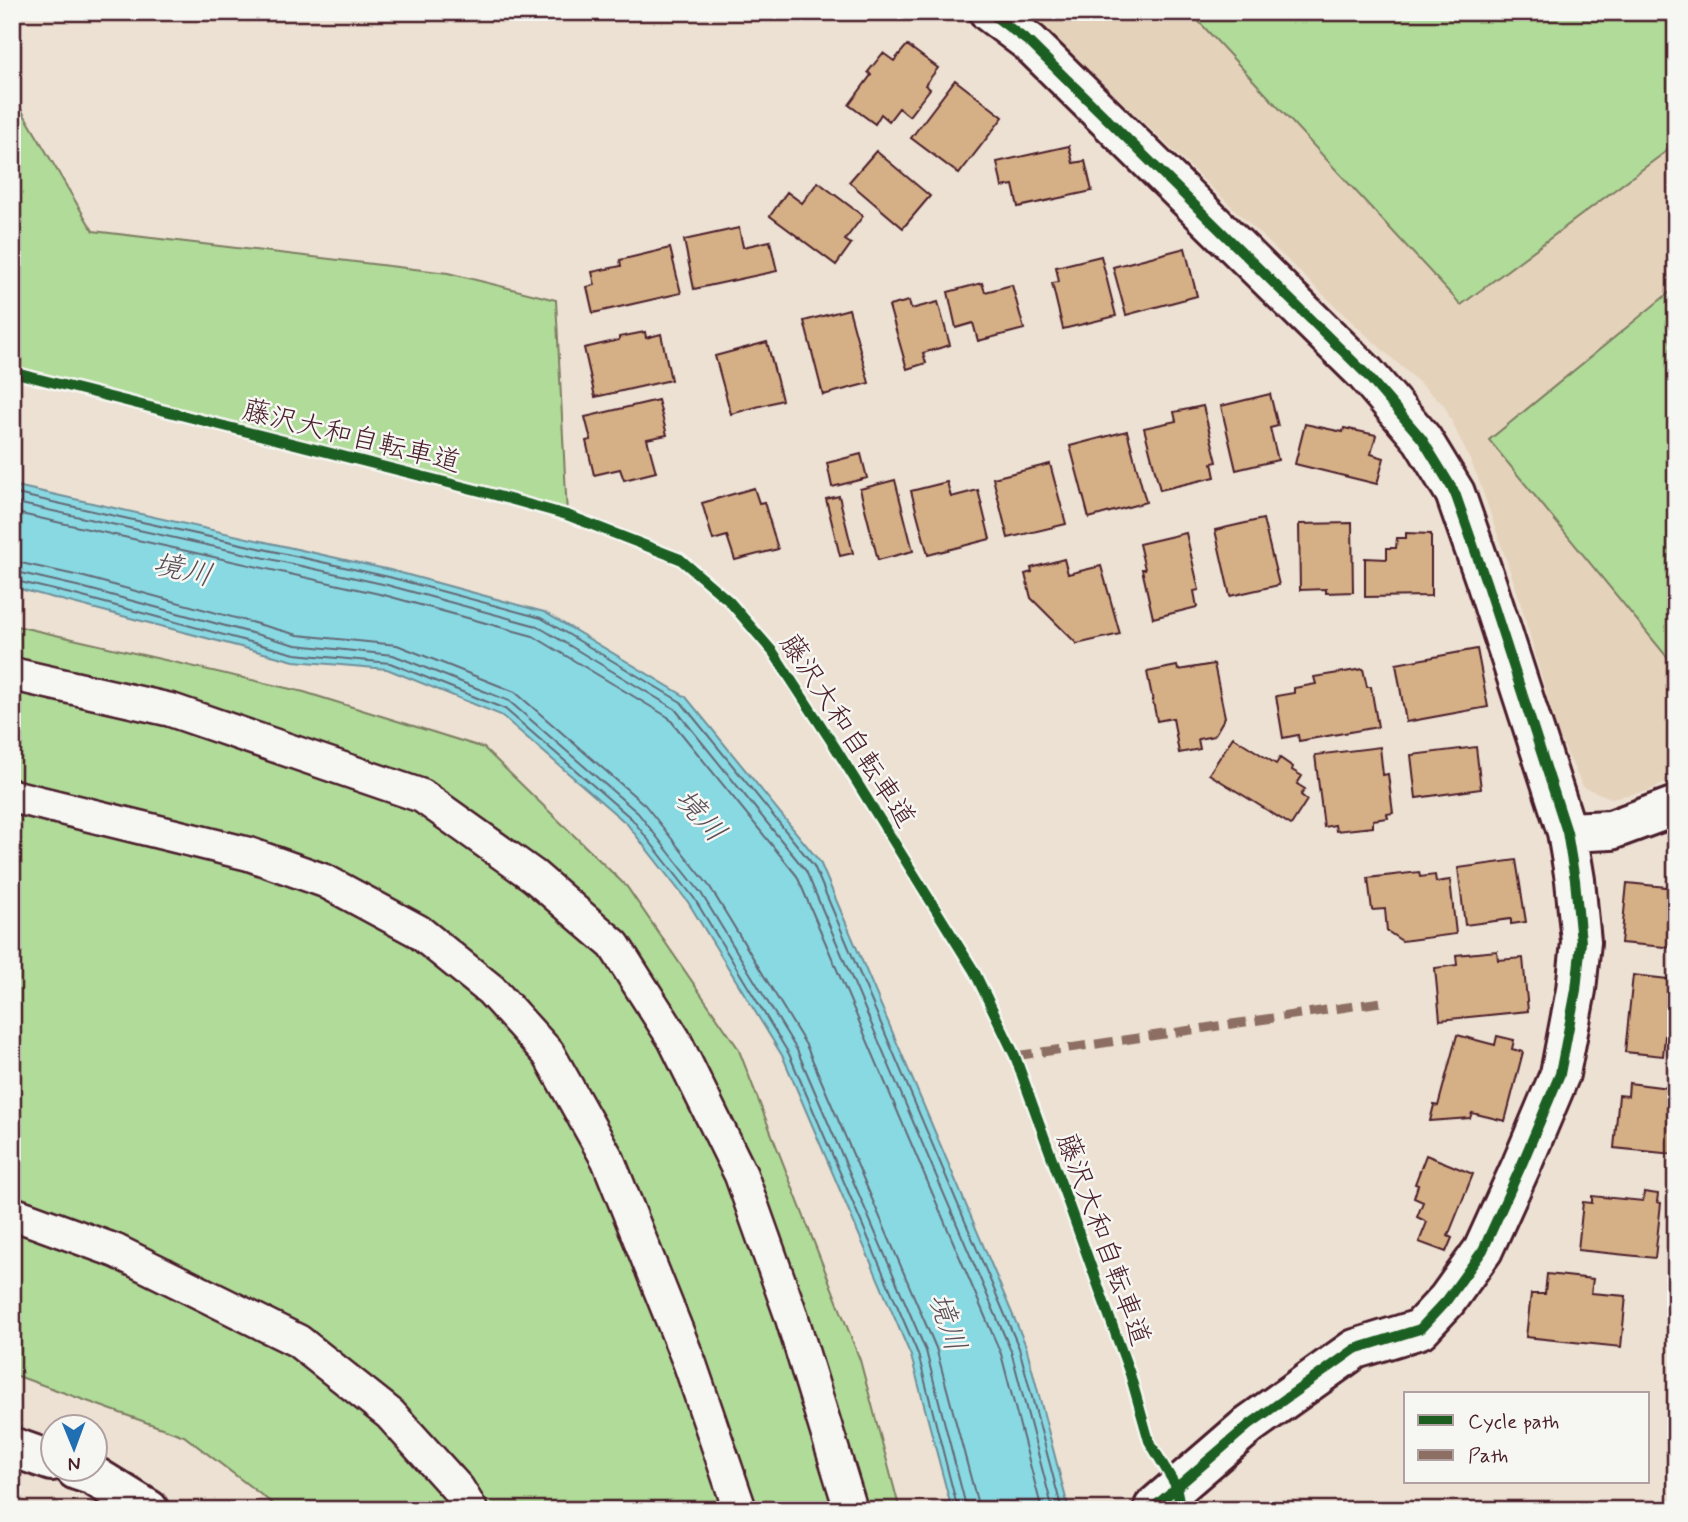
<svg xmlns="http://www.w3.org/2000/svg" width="1688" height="1522" font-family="Mynerve,'Klee One',sans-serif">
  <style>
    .built { fill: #e5d2bb }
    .green { fill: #b0db99; stroke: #7d7d62; stroke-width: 2 }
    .water { fill: #89d9e3; stroke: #708f99; stroke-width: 2 }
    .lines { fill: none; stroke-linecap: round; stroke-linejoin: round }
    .shore { stroke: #636975; stroke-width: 2 }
    .building { fill: #d5af86; stroke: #4a1f2b; stroke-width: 2 }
    .service-casing { stroke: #4a1f2b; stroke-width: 37 }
    .minor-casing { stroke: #4a1f2b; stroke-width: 44 }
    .tertiary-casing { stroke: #4a1f2b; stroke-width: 44 }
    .service { stroke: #f6f6f2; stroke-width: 32 }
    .minor { stroke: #f6f6f2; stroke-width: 38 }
    .tertiary { stroke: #f6f6f2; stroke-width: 38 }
    .quiet { stroke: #8d6e63; stroke-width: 9; stroke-dasharray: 18 9; stroke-linecap: butt }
    .cycleway-casing { stroke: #f6f6f2; stroke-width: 15 }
    .cycleway { stroke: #1b5e20; stroke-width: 10 }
    .labels { text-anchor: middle; stroke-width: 5; stroke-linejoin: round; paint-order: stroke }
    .street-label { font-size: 28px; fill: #4a1f2b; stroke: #f6f6f2 }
    .water-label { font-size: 30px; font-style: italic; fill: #5a4e59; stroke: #f6f6f2 }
  </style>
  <rect width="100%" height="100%" fill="#ece1d2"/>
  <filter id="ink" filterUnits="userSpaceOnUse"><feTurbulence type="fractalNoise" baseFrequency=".0143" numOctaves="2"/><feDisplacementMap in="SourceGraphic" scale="14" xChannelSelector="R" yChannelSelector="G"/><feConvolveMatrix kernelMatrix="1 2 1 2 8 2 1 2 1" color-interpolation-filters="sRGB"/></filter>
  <g filter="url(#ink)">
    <!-- built -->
    <path class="built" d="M1023,12H1676V778L1648,791L1611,798L1583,787L1558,734L1517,591L1477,475L1444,405L1354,324L1093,74Z"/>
    <!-- green -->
    <path class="green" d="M1190,12H1676V144L1461,305Z
      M12,94L93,231L448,273L556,300L567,515L484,492L14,373L12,372Z
      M1676,287V668L1489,440Z
      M12,625L304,692L484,748L627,887L738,1048L860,1360L900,1510H281L184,1436L12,1374Z"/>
    <!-- water -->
    <path class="water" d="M12,485L390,570L544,612L686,697L820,862L1026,1346L1069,1510H952L911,1356L783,1057L688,902L627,824L501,715L387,669L294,661L12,587Z"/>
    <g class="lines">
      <!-- shore -->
      <path class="shore" d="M12,493L389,577L541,618L681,702L814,866L1019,1348L1062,1510
        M12,502L387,585L537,626L675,709L806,871L1011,1351L1053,1510
        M12,512L384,595L533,636L668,717L797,876L1001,1354L1042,1510
        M12,561L84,577L298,635L397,645L515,692L645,805L710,887L806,1045L936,1348L977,1501L978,1510
        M12,571L81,587L296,645L393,655L509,701L638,813L701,893L797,1050L926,1351L967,1510
        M12,580L79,596L295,654L390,663L505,709L632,819L694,898L789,1054L918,1354L958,1510"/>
    </g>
    <!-- building -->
    <path class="building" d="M907,45L938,68L925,85L930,89L909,116L899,108L889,121L881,114L875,124L849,105L871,75L868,72L883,53L894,61Z
      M955,80L1003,117L959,174L911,138Z
      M1069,146L1073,163L1085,161L1092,191L1018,207L1013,185L1002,187L997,162Z
      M876,151L930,196L903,228L849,182Z
      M818,182L863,216L845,240L851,244L836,265L770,216L787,192L802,203Z
      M739,228L743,247L770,241L777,271L694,289L684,240Z
      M670,248L681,293L593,313L587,287L595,285L592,272L621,266L620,260Z
      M1185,248L1197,296L1126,315L1113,267Z
      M1101,256L1116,316L1063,329L1052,283L1059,282L1056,267Z
      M982,283L985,292L1012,285L1024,329L978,341L973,323L956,328L948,292Z
      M909,301L911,309L938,302L950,345L923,353L926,363L907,369L889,306Z
      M849,309L869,383L823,395L804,321Z
      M645,332L646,338L661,334L671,380L595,397L584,348L619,340V337Z
      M767,342L782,400L731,414L715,356Z
      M1270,394L1278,426L1270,428L1278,460L1236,470L1221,406Z
      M658,400L667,435L647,439L656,472L624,480L620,469L594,475L586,441L591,440L585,417Z
      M1203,406L1217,462L1212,463L1215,477L1160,490L1144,428L1176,421L1174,412Z
      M1305,424L1343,432L1344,428L1376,435L1371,454L1384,458L1377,484L1295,464Z
      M1127,431L1146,502L1089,518L1070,446Z
      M861,454L867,478L832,487L827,463Z
      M1050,464L1066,524L1008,538L993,478Z
      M895,480L913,551L878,560L860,489Z
      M947,482L951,497L978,490L990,539L928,555L911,491Z
      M754,488L759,503L764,502L778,549L735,560L727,536L713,540L702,503Z
      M839,496L853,553L840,556L826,499Z
      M1263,519L1279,585L1230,596L1215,530Z
      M1352,523L1353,592L1326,593V589L1300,590L1299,524Z
      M1186,533L1199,590L1194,591L1197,607L1153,618L1142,569H1145L1139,544Z
      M1406,533L1431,534V596L1365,597V558L1387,559V548H1396L1397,538H1406Z
      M1064,559L1068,574L1101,566L1120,634L1077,644L1031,598L1025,574L1032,572L1031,568Z
      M1477,649L1488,707L1406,722L1396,664Z
      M1214,664L1225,717L1214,736L1198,739L1200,749L1179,753L1173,718L1157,721L1147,672L1177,666L1178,670Z
      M1363,669L1367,687H1371L1378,727L1299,741L1298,735L1283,738L1276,696L1294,693V688L1316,684L1314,677Z
      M1233,737L1276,764L1280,758L1293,767L1292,770L1302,776L1297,784L1305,789L1301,795L1307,800L1291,825L1209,774Z
      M1380,747L1383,775L1388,774L1393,813L1387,814L1388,818L1373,820V827L1336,831L1335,825L1324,827L1315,755Z
      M1476,747L1481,789L1416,798L1411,755Z
      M1516,860L1526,922L1511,924V919L1465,925L1458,868Z
      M1419,872L1420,877L1435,875L1436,882L1450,880L1456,934L1402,941L1387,931L1385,909L1372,910L1368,878Z
      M1627,883L1676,888V948L1621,943Z
      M1497,951L1498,960L1523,958L1528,1011L1440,1020L1435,968L1457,965L1456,955Z
      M1633,975L1676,980V1038L1665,1036L1663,1056L1625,1052Z
      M1457,1035L1495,1045L1497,1036L1514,1040L1512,1049L1523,1052L1505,1121L1472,1113L1470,1118L1430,1121L1434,1105L1438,1106Z
      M1629,1083L1676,1089V1124L1673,1154L1614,1148L1619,1095L1628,1096Z
      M1426,1155L1473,1174L1448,1236L1452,1238L1446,1252L1419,1242L1427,1222L1417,1217L1423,1202L1414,1198L1418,1185L1415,1184Z
      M1644,1192L1658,1194L1657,1202L1661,1203L1655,1258L1578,1250L1583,1202L1592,1203V1196L1643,1201Z
      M1547,1274L1593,1279L1591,1293L1626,1296L1621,1347L1526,1337L1531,1294H1545Z"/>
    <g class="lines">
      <defs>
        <path id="service" d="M12,674L171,710L422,796L534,876L614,945L674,1039L741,1175L791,1315L851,1510
          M12,796L249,854L325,881L418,931L491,990L548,1053L608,1160L690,1364L740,1510
          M12,1213L116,1251L298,1341L390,1414L458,1489L471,1510"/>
        <path id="minor" d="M989,12L1030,43L1366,374L1422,439L1455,493L1486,582L1567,832L1575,880L1581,942L1576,990L1560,1074L1522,1164L1483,1250L1447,1300L1420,1329L1355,1349L1250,1424L1154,1507L1155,1510
          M1567,832L1611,830L1676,806"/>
        <path id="tertiary" d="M12,1447L52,1461
          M76,1470L94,1476L149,1510"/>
      </defs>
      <!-- service casing -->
      <use href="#service" class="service-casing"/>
      <!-- minor casing -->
      <use href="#minor" class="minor-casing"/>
      <!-- tertiary casing -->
      <use href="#tertiary" class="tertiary-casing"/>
      <!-- service -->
      <use href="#service" class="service"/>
      <!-- minor -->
      <use href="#minor" class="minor"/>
      <!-- tertiary -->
      <use href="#tertiary" class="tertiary"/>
      <!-- quiet -->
      <path class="quiet" d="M1015,1056L1388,1001"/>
      <defs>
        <path id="cycleway" d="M989,12L1030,43L1366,374L1422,439L1455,493L1486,582L1567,832L1575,880L1581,942L1576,990L1560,1074L1522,1164L1483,1250L1447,1300L1420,1329L1355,1349L1250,1424L1154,1507L1155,1510
          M12,372L484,492L567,515L680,559L729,601L773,652L835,747L974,971L1015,1056L1130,1374L1149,1441L1176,1486L1181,1510"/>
      </defs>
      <!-- cycleway casing -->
      <use href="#cycleway" class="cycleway-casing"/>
      <!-- cycleway -->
      <use href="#cycleway" class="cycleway"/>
    </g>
  </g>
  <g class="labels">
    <!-- street labels -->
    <g class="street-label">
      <text transform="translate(352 435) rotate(14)" y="10">藤沢大和自転車道</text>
      <text transform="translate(849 730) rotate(57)" y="10">藤沢大和自転車道</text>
      <text transform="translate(1105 1239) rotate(70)" y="10">藤沢大和自転車道</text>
    </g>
    <!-- water labels -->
    <g class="water-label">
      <text transform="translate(183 569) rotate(13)" y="10">境川</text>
      <text transform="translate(701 815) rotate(48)" y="10">境川</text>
      <text transform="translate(948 1322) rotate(72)" y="10">境川</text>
    </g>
  </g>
  <!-- margin -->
  <rect width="1688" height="1522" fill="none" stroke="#f6f6f2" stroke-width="42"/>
  <rect x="21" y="21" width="1646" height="1480" fill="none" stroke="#4a1f2b" stroke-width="2.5" filter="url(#ink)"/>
  <!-- legend -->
  <rect x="1404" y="1392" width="245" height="91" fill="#f6f6f2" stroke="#b1a0a2" stroke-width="2"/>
  <rect x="1418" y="1415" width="35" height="10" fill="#1b5e20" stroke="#b1a0a2" stroke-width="2"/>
  <text x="1468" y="1428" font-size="21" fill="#4a1f2b">Cycle path</text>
  <rect x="1418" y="1450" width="35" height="10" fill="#8d6e63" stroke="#b1a0a2" stroke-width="2"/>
  <text x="1468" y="1462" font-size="21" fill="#4a1f2b">Path</text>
  <!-- north arrow -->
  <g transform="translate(74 1448) rotate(179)"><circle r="33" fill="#f6f6f2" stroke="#b1a0a2" stroke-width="2"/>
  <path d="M0-5L12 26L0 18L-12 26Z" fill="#1f6fb2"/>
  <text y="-10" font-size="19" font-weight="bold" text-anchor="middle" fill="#4a1f2b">N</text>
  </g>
</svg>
